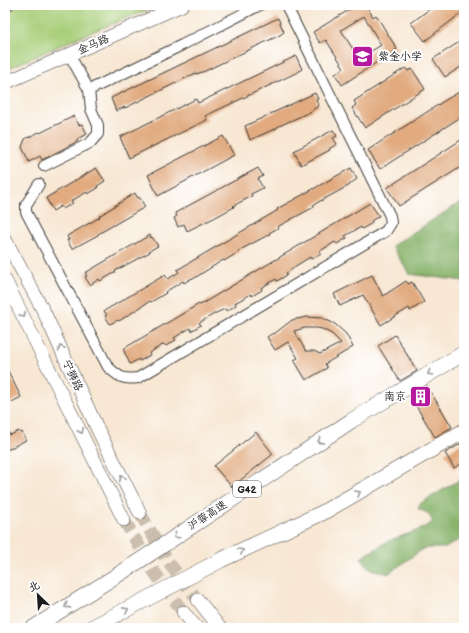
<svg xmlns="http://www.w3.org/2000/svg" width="469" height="633" font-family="'Balsamiq Sans','LXGW WenKai TC',sans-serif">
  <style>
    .green { fill: #a7ce78; stroke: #62754a }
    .forest { fill: #85b168; stroke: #506642 }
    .building { fill: #e1aa7f; fill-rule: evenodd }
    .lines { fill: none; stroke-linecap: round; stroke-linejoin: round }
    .major-tunnel { stroke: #cbbeae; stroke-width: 13; stroke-dasharray: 13 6; stroke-linecap: butt }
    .minor-casing { stroke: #3d3a37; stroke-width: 12 }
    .major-casing { stroke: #3d3a37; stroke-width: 14 }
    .highway-casing { stroke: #3d3a37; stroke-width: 16 }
    .minor { stroke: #fff; stroke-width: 10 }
    .major { stroke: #fff; stroke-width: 13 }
    .highway { stroke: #fff; stroke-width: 15 }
    .oneway { stroke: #999 }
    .labels { text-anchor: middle; stroke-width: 4; stroke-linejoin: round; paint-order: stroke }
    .shield { fill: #fff; stroke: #606060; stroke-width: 1 }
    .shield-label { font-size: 10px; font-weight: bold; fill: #1c1c1c }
    .street-label { font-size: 11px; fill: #1c1c1c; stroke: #fff }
    .poi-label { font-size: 11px; fill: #1c1c1c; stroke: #fff; text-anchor: start }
  </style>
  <rect width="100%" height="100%" fill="#fff"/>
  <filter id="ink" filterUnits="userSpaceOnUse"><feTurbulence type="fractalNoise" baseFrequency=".025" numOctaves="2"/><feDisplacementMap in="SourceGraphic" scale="8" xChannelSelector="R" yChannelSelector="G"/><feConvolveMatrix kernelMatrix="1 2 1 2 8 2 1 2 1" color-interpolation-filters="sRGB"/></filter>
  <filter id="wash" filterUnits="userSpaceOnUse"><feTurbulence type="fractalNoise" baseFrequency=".012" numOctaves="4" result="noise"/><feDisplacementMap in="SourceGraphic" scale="16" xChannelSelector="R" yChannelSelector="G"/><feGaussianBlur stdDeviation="0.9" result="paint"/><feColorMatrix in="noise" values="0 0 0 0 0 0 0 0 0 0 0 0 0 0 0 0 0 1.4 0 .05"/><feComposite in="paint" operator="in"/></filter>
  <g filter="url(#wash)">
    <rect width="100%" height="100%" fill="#f7e7d3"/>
    <!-- green -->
    <path class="green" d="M21,5H160L79,37L5,70V10Z"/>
    <!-- forest -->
    <path class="forest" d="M464,200V281L409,274L392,246Z
      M464,477V537L445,548H424L388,574L369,568L361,558L388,541L419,530L433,522L428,513L418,509L421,503Z"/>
    <g id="blocks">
      <!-- building -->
      <path class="building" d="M357,5H366L373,17L376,15L397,49L342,85L335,74L344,68L326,40L320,43L313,32ZM364,16L381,45L359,59L341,30Z
        M435,5H464V11L425,41L411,23Z
        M278,18L284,32L280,35L205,71L196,74V73L125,108V107L116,111L111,98Z
        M464,39V65L445,77L433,59Z
        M296,56L302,69L298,72L205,116L207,120L129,158L120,137L196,99L198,103Z
        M405,68L408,71L412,69L425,89L365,128L352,108L356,105L354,101Z
        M464,91V115L380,169L368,150L444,101L459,92L460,93Z
        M315,93L318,99L316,100L319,106L312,110V111L277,127V128L250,140L245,126Z
        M74,116L79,125L82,124L87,134L77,139L78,141L42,160L40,156L29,162L22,147L25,139L39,132L40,133Z
        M333,130L337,136L333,138L337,144L329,149L330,150L301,165L294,151Z
        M223,136L234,155L158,196L148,175Z
        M464,138V165L399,206L387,188Z
        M96,168L105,181L97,186L98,188L88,194L87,192L71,201L73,203L63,209L61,206L53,211L46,198Z
        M258,168L263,176L258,179L263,188L251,194L252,196L233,206L234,207L214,218L187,231L184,224L178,227L174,218L177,216L175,213Z
        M351,168L357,179L350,184V185L313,205L314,207L277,227L278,228L269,233L270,234L238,251L239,252L224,261L223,260L193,279L192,278L184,283L183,281L165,292L166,293L151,302L150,301L119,321L118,320L110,324L105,316L107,315L104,311L165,275L168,279L179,272L177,270L278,210L277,209Z
        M135,193L137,197L140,198L145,207L98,234V235L72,249L67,240H69L67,236L100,217L99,216Z
        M370,203L379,216L371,221L372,223L362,229L361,227L345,236L347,238L337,244L335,242L320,251L321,254L311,259L310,257L294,267V268L286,273L287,275L277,281L276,279L261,288L262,290L252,296L251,294L235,303L236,305L227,311L225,309L216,313L199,323L201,325L191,331L190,328L174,338L176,340L166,346L164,344L149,353L150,355L140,361L139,359L130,364L123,349L199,304L200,305Z
        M150,235L151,238L152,237L158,246L149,251L150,252L115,271L116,272L100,281L99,279L90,285L85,277L87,276L85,273Z
        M372,275L383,296L406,281L408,284L412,282L424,302L410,311L409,308L381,325L363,295L340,306L334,294Z
        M307,317L322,318L335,324L346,334L353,347L325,364L327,368L306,380L294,360L298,358L288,342L275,350L267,337L273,333L274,334L292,320ZM305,328H317L322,329L332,334L341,343L320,354L314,351H306L294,331Z
        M395,335L417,371L400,381L378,346Z
        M5,365L21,397L5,406Z
        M427,386L452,427L435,437L410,396Z
        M5,426L10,435L19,431L20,433L22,432L26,440L5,451Z
        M256,432L273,454L232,487L214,466Z
        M462,443L464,446V462L454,468L445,453Z"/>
    </g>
  </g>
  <g filter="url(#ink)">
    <use href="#blocks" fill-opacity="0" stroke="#3d3a37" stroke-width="1"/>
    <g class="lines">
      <!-- major-tunnel -->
      <path class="major-tunnel" d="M140,513L168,562L198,600
        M124,520L153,570L183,612"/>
      <defs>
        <path id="minor" d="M5,6L8,5
          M89,90L182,45L260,5
          M44,166L90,143L98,134V125L91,109L89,90L69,54
          M39,184L26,205V212L108,367C119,377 123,380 138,378L386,231L391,223L390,216L286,5"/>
        <path id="major" d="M5,83L182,5
          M5,239L44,312L98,430L140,513
          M5,280L124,520
          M198,600L220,628
          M183,612L197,628"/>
        <path id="highway" d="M33,628L127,569L351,421L464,353
          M91,628L221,560L322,513L464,431"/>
      </defs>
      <!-- minor casing -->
      <use href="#minor" class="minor-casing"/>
      <!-- major casing -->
      <use href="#major" class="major-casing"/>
      <!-- highway casing -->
      <use href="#highway" class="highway-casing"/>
      <!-- minor -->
      <use href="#minor" class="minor"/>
      <!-- major -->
      <use href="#major" class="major"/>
      <!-- highway -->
      <use href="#highway" class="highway"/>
    </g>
    <!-- one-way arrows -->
    <defs><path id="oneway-chevron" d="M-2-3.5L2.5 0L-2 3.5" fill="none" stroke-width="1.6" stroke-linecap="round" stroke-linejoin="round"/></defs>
    <g class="oneway">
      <use href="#oneway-chevron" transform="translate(23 315) rotate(62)"/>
      <use href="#oneway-chevron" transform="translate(61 348) rotate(-115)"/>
      <use href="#oneway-chevron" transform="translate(430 373) rotate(149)"/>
      <use href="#oneway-chevron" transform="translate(81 431) rotate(64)"/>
      <use href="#oneway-chevron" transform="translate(320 441) rotate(147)"/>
      <use href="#oneway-chevron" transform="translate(122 478) rotate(-116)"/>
      <use href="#oneway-chevron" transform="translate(358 493) rotate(-30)"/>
      <use href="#oneway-chevron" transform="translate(176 536) rotate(146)"/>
      <use href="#oneway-chevron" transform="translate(241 551) rotate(-25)"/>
      <use href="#oneway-chevron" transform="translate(67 606) rotate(148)"/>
      <use href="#oneway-chevron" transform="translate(126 610) rotate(-28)"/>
    </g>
  </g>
  <!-- icons -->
  <defs>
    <symbol id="school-square" viewBox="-11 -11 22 22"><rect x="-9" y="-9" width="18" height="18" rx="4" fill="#b5179e" stroke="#fff"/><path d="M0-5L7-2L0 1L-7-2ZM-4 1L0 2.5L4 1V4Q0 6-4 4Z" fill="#fff"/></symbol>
    <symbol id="building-square" viewBox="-11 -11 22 22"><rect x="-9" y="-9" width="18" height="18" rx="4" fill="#b5179e" stroke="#fff"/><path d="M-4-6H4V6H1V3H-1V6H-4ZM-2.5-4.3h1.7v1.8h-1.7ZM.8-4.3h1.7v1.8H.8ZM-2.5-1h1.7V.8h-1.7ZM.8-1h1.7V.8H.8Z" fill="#fff"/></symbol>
  </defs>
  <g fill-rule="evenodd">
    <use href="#school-square" x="350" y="44" width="25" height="25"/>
    <use href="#building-square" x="408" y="384" width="25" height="25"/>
  </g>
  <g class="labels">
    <!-- shield labels -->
    <rect class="shield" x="233" y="481" width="28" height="16" rx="3"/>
    <g class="shield-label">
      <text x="247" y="493">G42</text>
    </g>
    <!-- street labels -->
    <g class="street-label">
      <text transform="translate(93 44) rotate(-24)" y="4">金马路</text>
      <text transform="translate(73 375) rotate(65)" y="4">宁狮路</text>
      <text transform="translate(207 515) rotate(-33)" y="4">沪蓉高速</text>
    </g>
    <!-- poi labels -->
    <g class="poi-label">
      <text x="378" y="60">紫金小学</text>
      <text x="406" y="400" text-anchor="end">南京</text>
    </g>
  </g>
  <!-- margin -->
  <rect width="469" height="633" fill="none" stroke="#fff" stroke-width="20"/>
  <!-- north arrow -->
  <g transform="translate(38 595) rotate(335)" stroke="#ffffff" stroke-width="3" paint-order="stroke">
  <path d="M0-3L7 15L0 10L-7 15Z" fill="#1c1c1c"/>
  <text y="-6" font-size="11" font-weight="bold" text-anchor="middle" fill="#1c1c1c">北</text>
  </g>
</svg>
